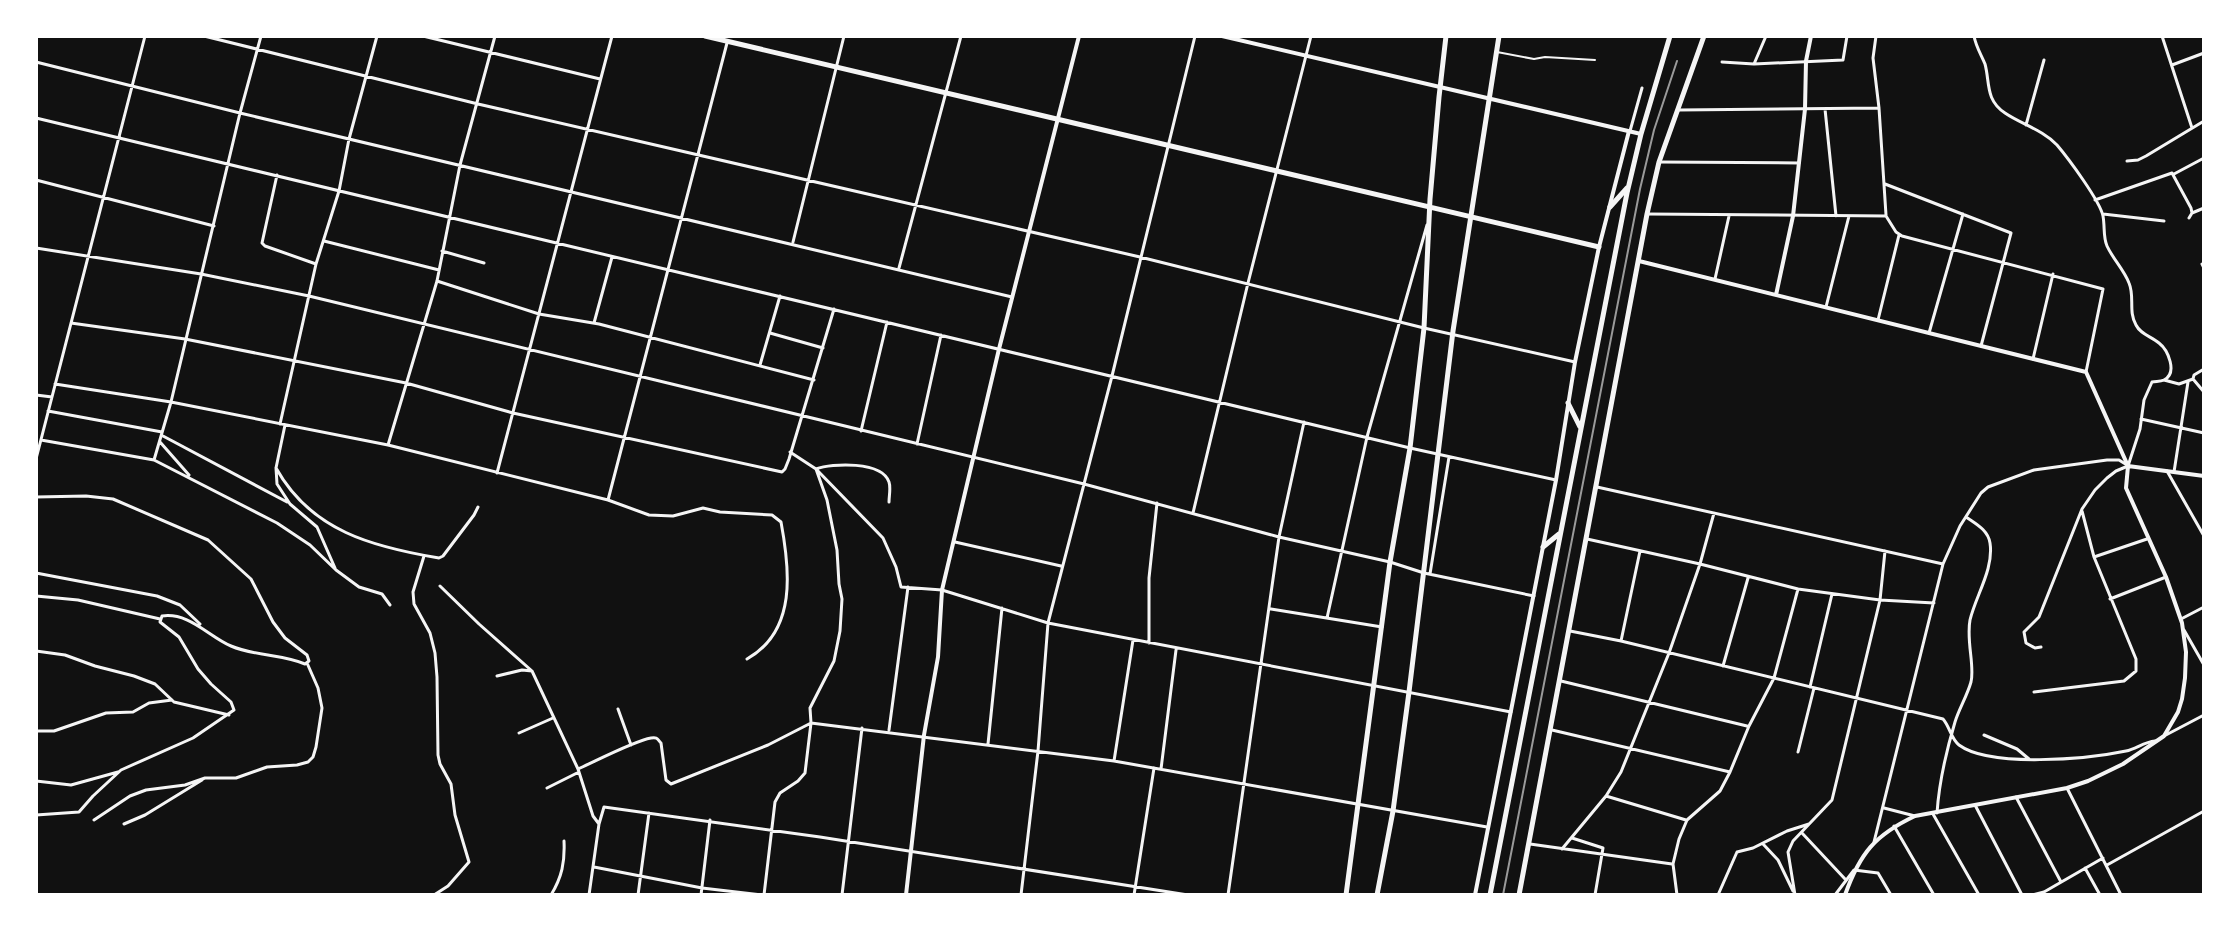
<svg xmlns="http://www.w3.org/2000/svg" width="2240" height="931" font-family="'Sofia Sans Condensed',sans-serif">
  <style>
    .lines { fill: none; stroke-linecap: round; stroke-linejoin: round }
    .service { stroke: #f5f5f5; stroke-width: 2 }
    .minor { stroke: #f5f5f5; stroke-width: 3 }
    .tertiary { stroke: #f5f5f5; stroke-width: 4 }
    .secondary { stroke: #f5f5f5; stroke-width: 5 }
    .primary { stroke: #f5f5f5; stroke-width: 5 }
    .rail { stroke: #9a9a9a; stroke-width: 2 }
  </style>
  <rect width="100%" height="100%" fill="#111"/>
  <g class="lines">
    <!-- service -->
    <path class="service" d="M1497,52L1534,59L1545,57L1595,60"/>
    <!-- minor -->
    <path class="minor" d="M204,36L478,104L1140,257L1424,328L1575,362
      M423,36L600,79
      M1876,36L1873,58L1879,108L1886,215
      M1974,36C1976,47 1981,54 1985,64C1990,82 1985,100 2005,113C2021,124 2043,130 2057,145C2068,158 2100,201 2103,216C2105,227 2103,237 2107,246C2113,259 2124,270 2129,283C2135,297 2128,311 2136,325C2141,335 2151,336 2159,343C2168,350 2178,373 2164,380C2160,382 2156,381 2152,382L2144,400L2140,429L2128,466L2116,471L2107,478L2095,490L2082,509L2039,617L2024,632L2026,643L2035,648L2041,647
      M2162,36L2192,128
      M36,62L240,113L1012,297
      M1722,62L1754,64L1843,60L1847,36
      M1754,64L1766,36
      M2172,65L2204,53
      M1825,109L1836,216
      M1679,110L1879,108
      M36,118L1410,448L1556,480
      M2026,125L2044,60
      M1630,131L1642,88
      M2127,161L2138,160L2146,156L2204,121
      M1659,162L1799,163
      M2174,174L2204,158
      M277,175L262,243L265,246L316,264
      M36,180L214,226
      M1885,184L2011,233L1981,346
      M2095,200L2172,173L2191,208L2192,213L2189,218
      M2192,213L2204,208
      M1647,214L1886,216L1896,232L1902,236L2103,289L2086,372
      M2103,214L2164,221
      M324,241L439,270
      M793,242L844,36
      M36,248L201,274L309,296L1084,484L1279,537L1390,562L1424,573L1534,596
      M442,251L484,263
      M2202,264L2204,268
      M899,268L961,36
      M1715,279L1729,216
      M437,281L539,314L599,324L814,380
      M1826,307L1849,216
      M1878,320L1899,235
      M71,323L185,339L406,383L513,413L782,472L785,469L789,459L834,309
      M594,323L612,257
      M770,333L823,348
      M1929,333L1963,214
      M2033,359L2053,274
      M760,365L780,296
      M2204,369L2194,375L2193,379L2204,392
      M2164,380L2179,384L2193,379
      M55,384L171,402L388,445L608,500L649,515L673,516L703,508L720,512L772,515L781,522C790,570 797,631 747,659
      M36,395L52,397
      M48,411L162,432
      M2141,419L2204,433
      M280,424L316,264L339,191L349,139L377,36
      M285,425L276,468L277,484L290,504L317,527L335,568
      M861,431L887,322
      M163,436L287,502
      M41,440L154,460L277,523L310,545L336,570L359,587L382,594L390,605
      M160,442L189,475
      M917,444L941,335
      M388,445L437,281L460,165L495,36
      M790,452L816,469L883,538L896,567L901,587L942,590L1048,623L1511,712
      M36,459L145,36
      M154,460L171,402L240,113L261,36
      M276,468C311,531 373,547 439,558L443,556L474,515L478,507
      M2167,471L2204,536
      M2174,472L2188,382
      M497,473L612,36
      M1597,487L1943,564
      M36,497L86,496L113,499L208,540L251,579L273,622L285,638L307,655L309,661L305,664C281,654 254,656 231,646C208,636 189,612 162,616L160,622L179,637L198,669L211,684L231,702L234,710L193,738L121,770L93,796L79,812L36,815
      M608,500L727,43
      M1193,513L1248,283L1311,36
      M1587,539L1700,564L1798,589L1880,600L1934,603
      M955,542L1061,566
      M424,556L413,592L414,604L430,633L435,653L437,677L438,755L440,764L451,784L455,815L469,862L448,886L434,895
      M2094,557L2147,539
      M36,573L157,596L180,605L200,624
      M1430,574L1449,457
      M440,586L479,624L532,671L578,769L593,816L599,824
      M36,596L78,600L160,619
      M2110,599L2166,577
      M1271,609L1382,627
      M1327,618L1367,437L1427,225
      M2181,619L2204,607
      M2184,630L2204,665
      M1570,631L1621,641L1943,719C1950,727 1951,739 1959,745C1990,768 2088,759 2126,751C2136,749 2144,742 2155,741
      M1621,641L1640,551
      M1149,643V578L1157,503
      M36,651L65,655L95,666L134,676L155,684L174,702L229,715
      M1723,666L1748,578
      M497,676L522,670L532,671
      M1561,681L1747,726
      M1810,687L1832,594
      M2034,692L2124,681L2136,671V659L2094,557L2082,511
      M618,709L631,745
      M811,723L1114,761L1487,827
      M889,730L908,587
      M1552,730L1730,772
      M36,731H54L106,713L133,712L149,703L172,700
      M519,733L553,718
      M1984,735L2017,749L2029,759
      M2164,736L2204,715
      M988,744L1002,608
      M1798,752L1814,688
      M1114,761L1133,640
      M578,769C596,761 634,741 651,738C658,737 657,739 661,743L666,780L671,784L768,745L811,723
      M1161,769L1176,650
      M36,781L71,785L118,772
      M547,788L579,772
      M2067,788L2121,895
      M1606,796L1686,820
      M2016,797L2061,882
      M1975,805L2022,895
      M1884,808L1915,816
      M1937,813C1939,783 1946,752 1955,722C1959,709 1967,696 1971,682C1975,666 1966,641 1970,620C1976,595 1994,569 1990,543C1988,530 1976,524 1966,517
      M1933,814L1979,895
      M94,820L130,796L146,790L185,785L205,778H236L267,767L297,765L308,762L313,757L316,747L322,708L318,688L307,663
      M124,824L145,815L202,780
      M1894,826L1934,895
      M1802,833L1845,879
      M1572,838L1603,848L1595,895
      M1874,842L1943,564L1960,526L1981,493L1988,487L2034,470L2107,460H2119L2127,465
      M1530,844L1672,864
      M1763,844L1778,860L1793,891
      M1562,849L1606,796L1621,772L1669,653L1700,564L1714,513
      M2107,865L2204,811
      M594,867L702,888L762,895
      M2085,868L2100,895
      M551,895C562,877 565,862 564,841
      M589,895L599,824L604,807L820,837L1188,895
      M638,895L649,813
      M701,895L710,820
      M764,895L775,802L780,793L798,781L805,773L811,723L810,708L834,661L840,631L842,599L839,584L837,550L827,500L816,469C832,463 882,461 889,482C891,488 889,496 889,502
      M842,895L862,728
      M1021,895L1038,751L1048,623L1112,376L1195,36
      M1134,895L1154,768
      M1228,895L1279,537L1304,422
      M1677,895L1673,864L1679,839L1687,820L1720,791L1730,772L1749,726L1774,678L1798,589
      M1718,895L1737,852L1753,848L1787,831L1809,824
      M1795,895L1788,852L1793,841L1832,800L1880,600L1885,551
      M1835,895L1854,870L1878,873L1891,895
      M2032,895L2044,892L2103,858"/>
    <!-- tertiary -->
    <path class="tertiary" d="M1222,36L1641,134
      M1639,261L2086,372L2128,466
      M1776,295L1793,216L1805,109L1806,61L1811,36
      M2128,466L2204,476
      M906,895L924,735L938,657L942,590L999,349L1079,36
      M1475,895L1556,480L1575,362L1599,247L1629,131
      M1845,895C1860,853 1875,835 1915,816L2067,788L2088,781L2123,764L2164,736L2178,712L2182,699L2185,678L2186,652L2182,623L2166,577L2126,488L2128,466"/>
    <!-- secondary -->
    <path class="secondary" d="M705,36L1599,247
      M1346,895L1390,562L1410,448L1424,328L1430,199L1439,97L1446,36
      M1377,895L1393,811L1409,692L1453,331L1499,36"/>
    <!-- primary -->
    <path class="primary" d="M1610,207L1627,188
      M1568,403L1580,427
      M1543,547L1559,534
      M1490,895L1627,193L1641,134L1670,36
      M1519,895L1647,214L1659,162L1704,36"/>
    <!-- rail -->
    <path class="rail" d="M1503,895L1640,189L1654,130L1677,61"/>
  </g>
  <!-- border -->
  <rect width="2240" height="931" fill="none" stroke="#ffffff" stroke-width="76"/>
</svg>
